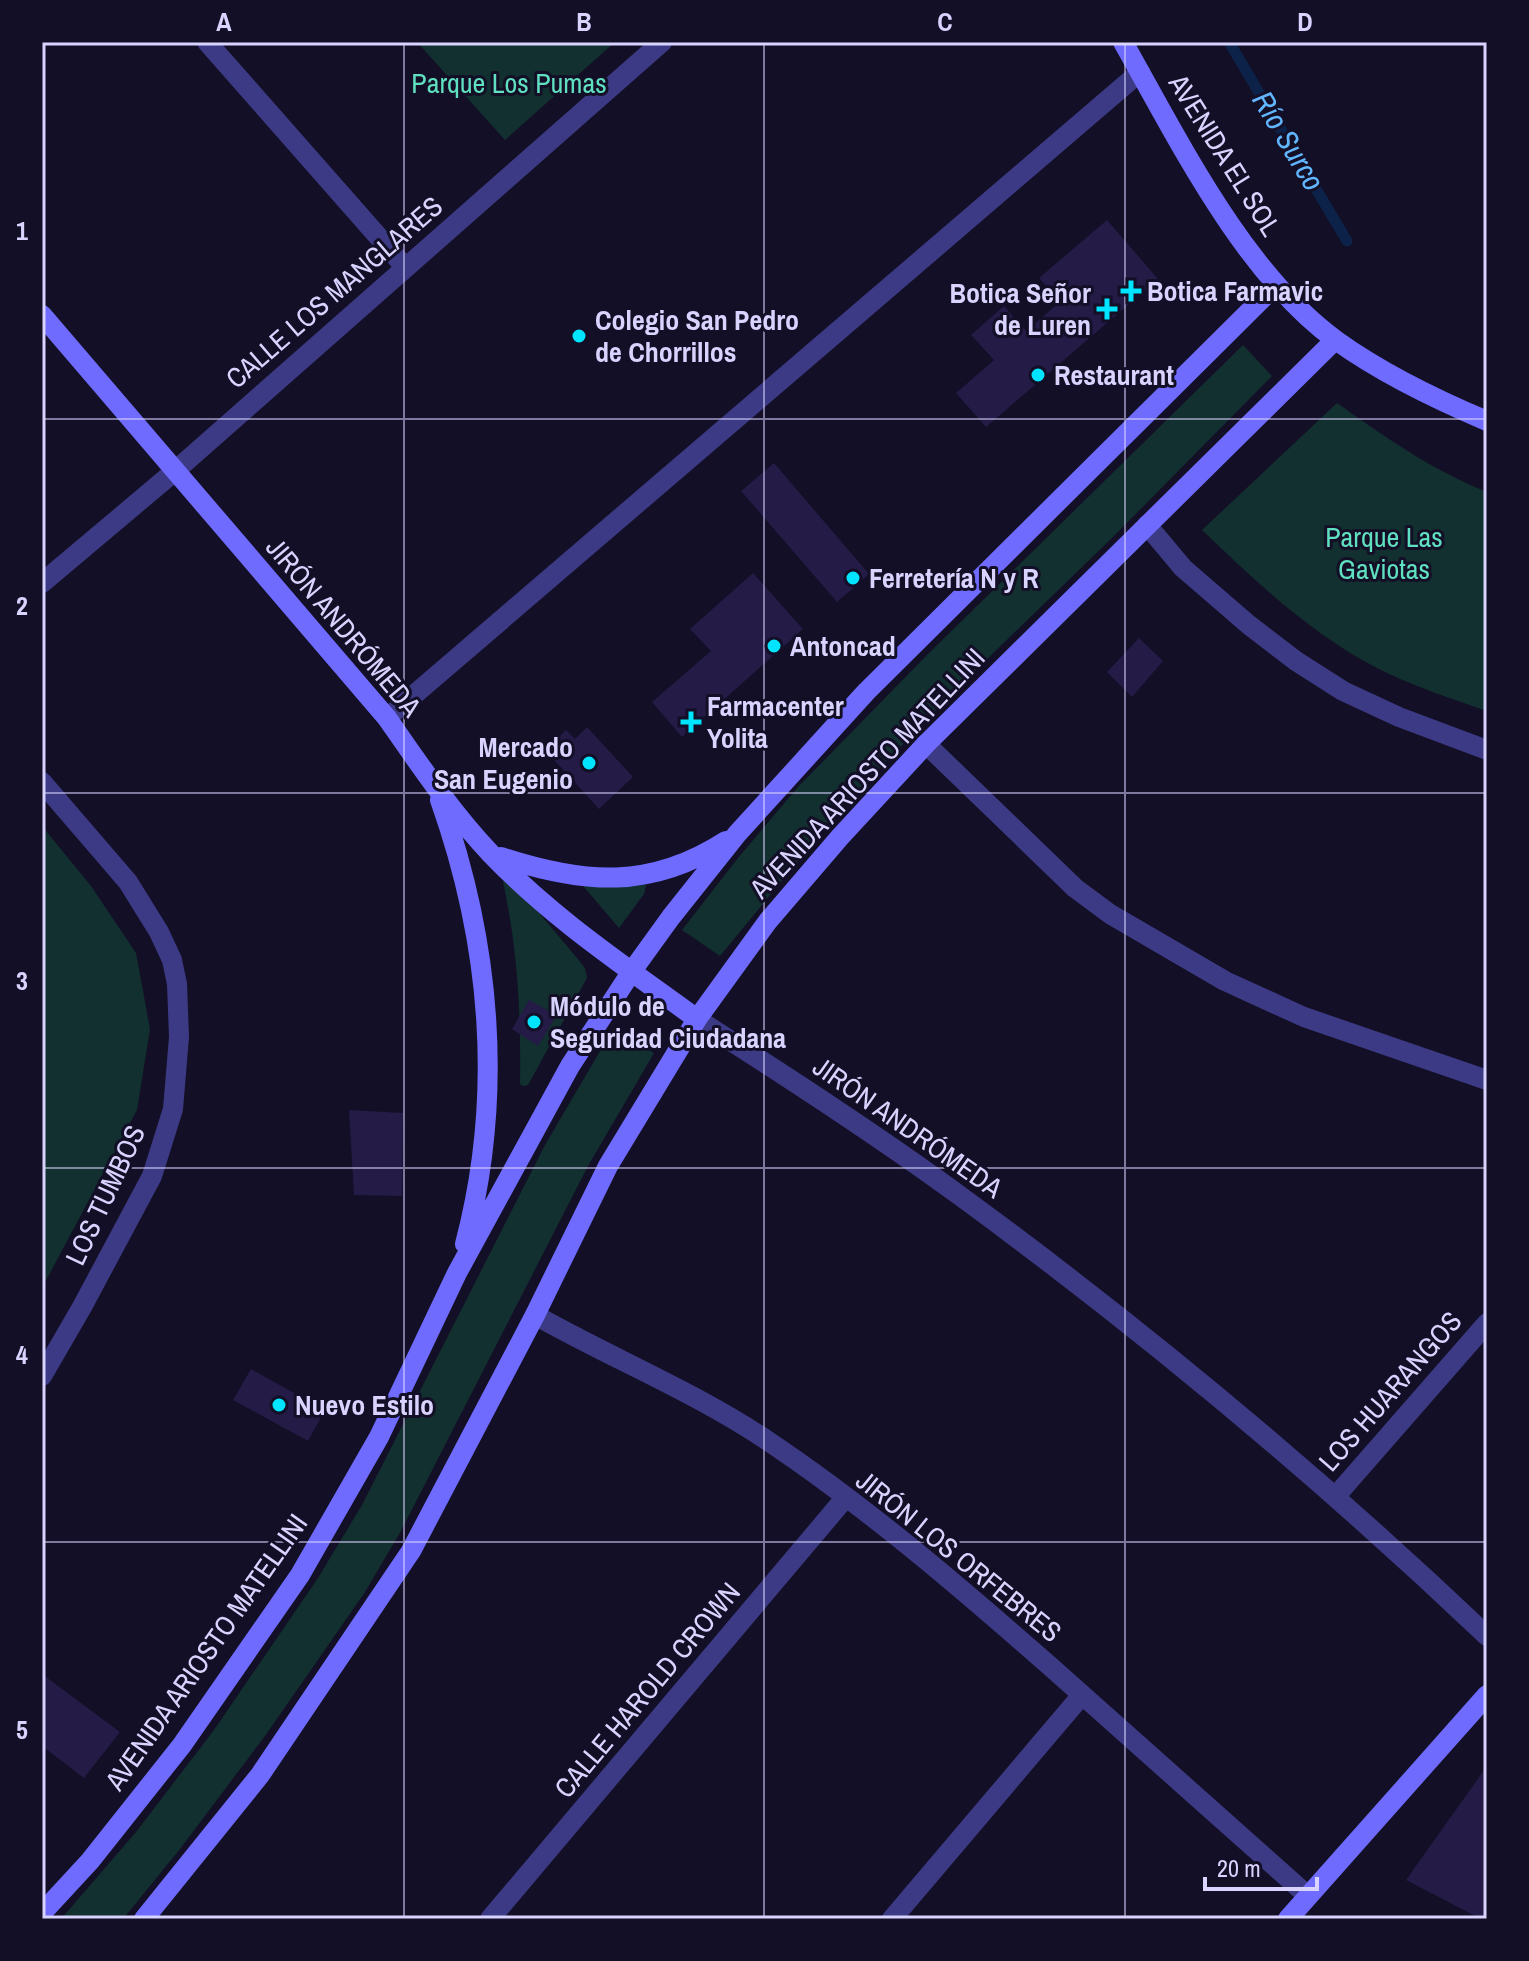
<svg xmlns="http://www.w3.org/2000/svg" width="1529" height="1961" font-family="'Archivo Narrow',sans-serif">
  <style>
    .green { fill: #12302f }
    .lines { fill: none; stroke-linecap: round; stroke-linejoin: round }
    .stream { stroke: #0c2248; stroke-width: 11 }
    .building { fill: #241b47 }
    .street { stroke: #3d3a85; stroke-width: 20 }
    .secondary { stroke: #6f6bff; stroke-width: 20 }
    .grid { fill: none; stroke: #d9d4ff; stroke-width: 2; stroke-opacity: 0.55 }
    .poi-dot { fill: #00e5ff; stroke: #130f26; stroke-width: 3 }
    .labels { text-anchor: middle; stroke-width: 6; stroke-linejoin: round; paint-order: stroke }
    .park-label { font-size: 28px; fill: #5fe0c0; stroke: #130f26 }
    .street-label { font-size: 28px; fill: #d9d4ff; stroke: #130f26 }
    .poi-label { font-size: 28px; font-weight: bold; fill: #d9d4ff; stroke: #130f26; text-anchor: start }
    .water-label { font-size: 30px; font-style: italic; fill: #62b6ff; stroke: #130f26 }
    .neatline { fill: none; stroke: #d9d4ff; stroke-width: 3 }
    .grid-label { font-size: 26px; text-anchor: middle; font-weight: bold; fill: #d9d4ff }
  </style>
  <rect width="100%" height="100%" fill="#130f26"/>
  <!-- green -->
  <path class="green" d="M417,42H615L505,140Z
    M1243,345L1272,376L1113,537L949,696L835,816L720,956L682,930L738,858L798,787L926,656Z
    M1337,403C1385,437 1432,470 1487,492V711C1450,698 1412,686 1377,668C1311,634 1255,581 1202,530Z
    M42,826L91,886L136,953L150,1029L137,1110L42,1288Z
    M505,878H510L577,958L585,968L587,978L528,1085L523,1086L520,1084C521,1015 518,950 503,882Z
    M578,880L642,881L646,886L644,894L619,928Z
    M613,1029L654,1053L588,1166L401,1531L365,1592L265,1736L180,1849L123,1919H61L136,1832L214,1730L318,1578L362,1505L545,1145Z"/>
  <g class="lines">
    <!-- stream -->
    <path class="stream" d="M1229,42L1347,241"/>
  </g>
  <!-- building -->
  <path class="building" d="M1107,220L1158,279L986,427L956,393L994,360L971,335L1004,306L1026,331L1060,302L1039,278Z
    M774,463L869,574L837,602L741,491Z
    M753,573L803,629L682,737L652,702L711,651L690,629Z
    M1139,638L1163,661L1132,697L1107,672Z
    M587,727L633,777L599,809L545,750L566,730L575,739Z
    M529,1000L557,1015L538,1046L512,1029Z
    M349,1110L403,1113L402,1196L354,1195Z
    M251,1369L325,1410L308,1441L233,1400Z
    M42,1674L120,1732L84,1778L42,1746Z
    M1487,1766V1919H1481L1406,1880Z"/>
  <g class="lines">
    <!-- street -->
    <path class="street" d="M207,42L405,267
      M1147,525L1183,568L1249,625L1296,661L1343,691L1399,717L1487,750
      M42,583L175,471L662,42
      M387,718L1140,72
      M926,744L1075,888L1110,914L1225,981L1304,1017L1487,1080
      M42,782L128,882L159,932L172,960L177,984L179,1037L173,1109L152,1176L82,1307L42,1376
      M697,1019C787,1077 877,1135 963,1198C1147,1333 1322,1479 1487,1636
      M535,1315C611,1358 695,1392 768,1441C868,1508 961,1588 1051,1667C1137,1743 1222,1820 1308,1896
      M1335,1497L1487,1323
      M490,1919L846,1497
      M892,1919L1082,1695"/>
    <!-- secondary -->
    <path class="secondary" d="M1123,42C1179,141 1244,274 1337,341C1383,374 1435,399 1487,421
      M42,315L387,718C419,764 452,813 491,854C552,918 626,967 697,1019
      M440,800C491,944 504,1095 465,1244
      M501,857C584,884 650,890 726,841
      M42,1913L90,1861L182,1745L300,1575L379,1437L457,1273L570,1066L632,971L671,917L737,834L866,692L1276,285
      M144,1919L260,1775L411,1551L535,1315L608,1166L697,1019L768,921L840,837L926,744L1335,340
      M1288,1919L1487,1695"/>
  </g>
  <!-- grid -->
  <path class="grid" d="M404,42V1919M764,42V1919M1125,42V1919M42,419H1487M42,793H1487M42,1168H1487M42,1542H1487"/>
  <!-- markers -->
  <g class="poi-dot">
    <path d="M1127 279h8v8h8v8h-8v8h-8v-8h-8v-8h8z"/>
    <path d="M1103 297h8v8h8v8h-8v8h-8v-8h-8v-8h8z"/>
    <circle cx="579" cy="336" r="8"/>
    <circle cx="1038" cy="375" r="8"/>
    <circle cx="853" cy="578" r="8"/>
    <circle cx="774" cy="646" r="8"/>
    <path d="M687 710h8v8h8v8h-8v8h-8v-8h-8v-8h8z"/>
    <circle cx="589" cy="763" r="8"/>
    <circle cx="534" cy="1022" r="8"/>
    <circle cx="279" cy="1405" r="8"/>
  </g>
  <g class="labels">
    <!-- park labels -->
    <g class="park-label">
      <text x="509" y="93">Parque Los Pumas</text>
      <text x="1384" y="547">Parque Las<tspan x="1384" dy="32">Gaviotas</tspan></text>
    </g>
    <!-- street labels -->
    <g class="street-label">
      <text transform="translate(1225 155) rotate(58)" y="10">AVENIDA EL SOL</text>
      <text transform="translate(334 292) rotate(-41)" y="10">CALLE LOS MANGLARES</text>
      <text transform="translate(344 627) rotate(50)" y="10">JIRÓN ANDRÓMEDA</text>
      <text transform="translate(867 773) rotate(-47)" y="10">AVENIDA ARIOSTO MATELLINI</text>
      <text transform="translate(908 1127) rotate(35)" y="10">JIRÓN ANDRÓMEDA</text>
      <text transform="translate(105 1195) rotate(-65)" y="10">LOS TUMBOS</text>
      <text transform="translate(1390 1391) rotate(-49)" y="10">LOS HUARANGOS</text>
      <text transform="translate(959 1556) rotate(39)" y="10">JIRÓN LOS ORFEBRES</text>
      <text transform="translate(206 1652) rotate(-55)" y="10">AVENIDA ARIOSTO MATELLINI</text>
      <text transform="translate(647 1690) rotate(-50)" y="10">CALLE HAROLD CROWN</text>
    </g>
    <!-- poi labels -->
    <g class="poi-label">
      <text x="1147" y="301">Botica Farmavic</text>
      <text x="1091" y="303" text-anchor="end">Botica Señor<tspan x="1091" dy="32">de Luren</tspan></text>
      <text x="595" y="330">Colegio San Pedro<tspan x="595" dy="32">de Chorrillos</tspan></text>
      <text x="1054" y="385">Restaurant</text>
      <text x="869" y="588">Ferretería N y R</text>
      <text x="790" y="656">Antoncad</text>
      <text x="707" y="716">Farmacenter<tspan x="707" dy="32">Yolita</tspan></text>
      <text x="573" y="757" text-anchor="end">Mercado<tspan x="573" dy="32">San Eugenio</tspan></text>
      <text x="550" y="1016">Módulo de<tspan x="550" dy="32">Seguridad Ciudadana</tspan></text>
      <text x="295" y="1415">Nuevo Estilo</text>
    </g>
    <!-- water labels -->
    <g class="water-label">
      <text transform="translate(1288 141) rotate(59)" y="10">Río Surco</text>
    </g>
  </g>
  <!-- border -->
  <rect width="1529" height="1961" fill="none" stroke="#130f26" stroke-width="88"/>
  <!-- scale -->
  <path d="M1205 1877v12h112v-12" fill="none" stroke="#d9d4ff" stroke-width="4"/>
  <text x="1217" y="1877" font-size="24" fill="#d9d4ff" stroke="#130f26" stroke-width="6" paint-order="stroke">20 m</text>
  <rect x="44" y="44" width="1441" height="1873" class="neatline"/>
  <g class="grid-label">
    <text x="224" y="31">A</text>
    <text x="584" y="31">B</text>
    <text x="945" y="31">C</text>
    <text x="1305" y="31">D</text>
    <text x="22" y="240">1</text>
    <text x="22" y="615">2</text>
    <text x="22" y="990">3</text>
    <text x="22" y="1364">4</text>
    <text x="22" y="1739">5</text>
  </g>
</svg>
